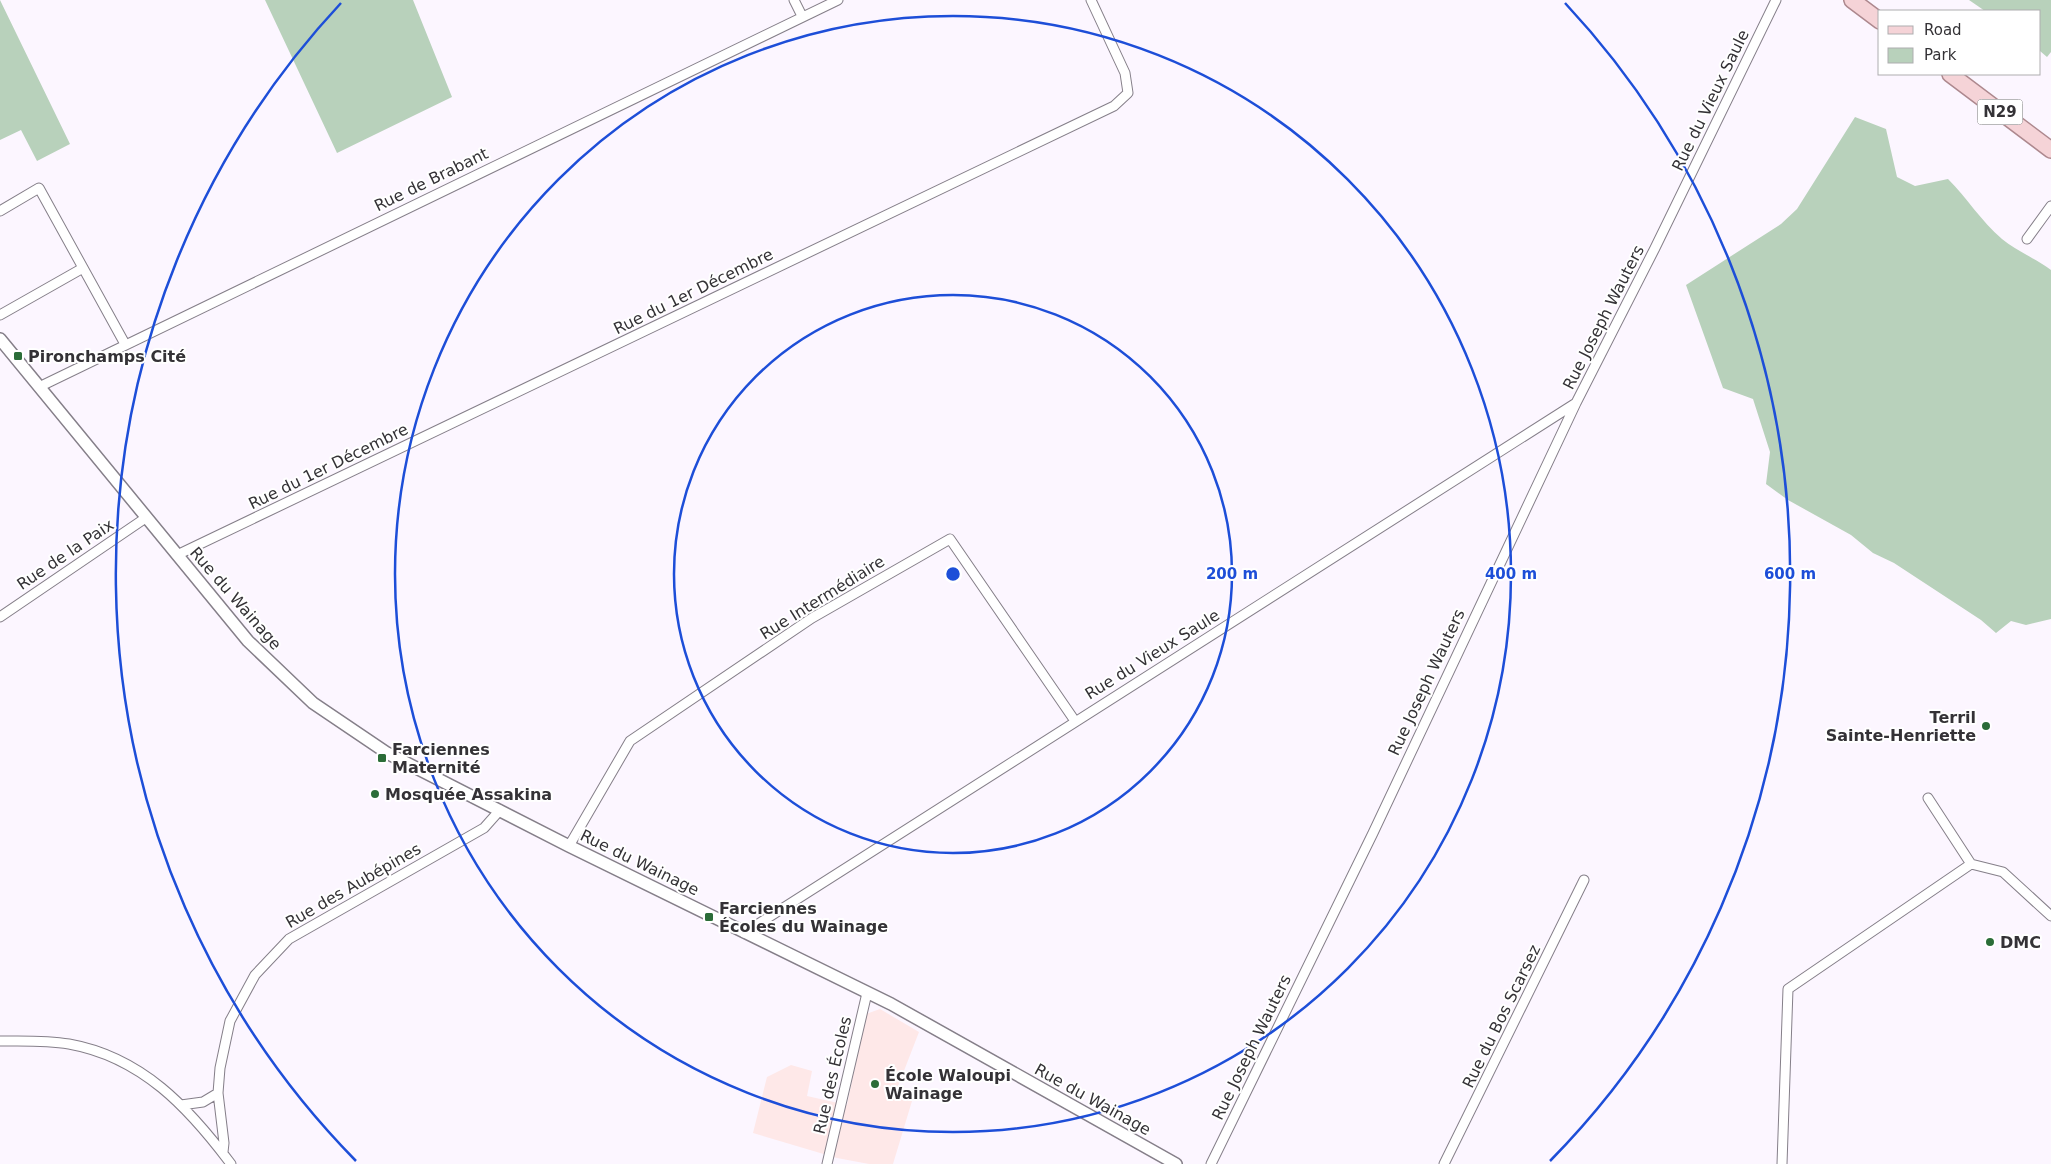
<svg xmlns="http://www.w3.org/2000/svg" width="2051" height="1164" font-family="'DejaVu Sans',sans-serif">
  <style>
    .education { fill: #fee8e8 }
    .green { fill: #b8d1bb }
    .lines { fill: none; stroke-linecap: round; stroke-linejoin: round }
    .minor-casing { stroke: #857f89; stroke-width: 11 }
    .tertiary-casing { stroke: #857f89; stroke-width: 14 }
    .primary-casing { stroke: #ad888e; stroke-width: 18 }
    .minor { stroke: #fff; stroke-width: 9 }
    .tertiary { stroke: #fff; stroke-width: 11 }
    .primary { stroke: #f5d3d7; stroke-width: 15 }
    .ring { fill: none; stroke: #1d4ed8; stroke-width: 2.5 }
    .poi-dot { fill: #2b6d38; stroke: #fff; stroke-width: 2 }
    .labels { text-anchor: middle; stroke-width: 4; stroke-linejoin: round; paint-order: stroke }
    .shield { fill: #fff; stroke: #717072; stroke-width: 1 }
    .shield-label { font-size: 15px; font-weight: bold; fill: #343236 }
    .street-label { font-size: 16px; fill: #343236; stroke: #fff }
    .poi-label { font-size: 16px; font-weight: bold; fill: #343236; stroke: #fff; text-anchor: start }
    .centre { fill: #1d4ed8; stroke: #fff; stroke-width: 2.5 }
    .ring-label { font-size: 15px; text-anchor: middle; font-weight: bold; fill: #1d4ed8; stroke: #fff; stroke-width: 4; stroke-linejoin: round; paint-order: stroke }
  </style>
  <rect width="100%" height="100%" fill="#fcf6ff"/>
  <!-- education -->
  <path class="education" d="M880,1009L919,1032L895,1094L912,1101L893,1164H869L837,1158L753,1133L767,1077L791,1065L812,1071L807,1096L847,1105L866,1014Z"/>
  <!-- green -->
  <path class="green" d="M0,0L70,144L37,161L21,130L0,140Z
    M265,0H413L452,97L337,153Z
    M1969,0H2051V52L2047,57L2040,51V11H1985Z
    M1855,117L1886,129L1897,177L1915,186L1948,179C1967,198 1981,221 2002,239C2017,251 2036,259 2051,270V619L2026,625L2011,621L1996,633L1981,620L1894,563L1873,553L1851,535L1788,500L1766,484L1770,452L1753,399L1723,388L1686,285L1781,224L1797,209Z"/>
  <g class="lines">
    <defs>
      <path id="minor" d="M794,0L802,16
        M0,211L39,188L125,344
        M2027,239L2051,206
        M0,315L83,268
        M39,387L838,0
        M177,555L1114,106L1128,93L1125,73L1091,0
        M0,617L147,517
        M1928,798L1971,864L2003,872L2051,916
        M569,846L630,741L812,618L950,539L1075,721
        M744,933L1576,403
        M0,1041C23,1041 46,1040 69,1044C142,1057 189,1108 231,1164
        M181,1105L203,1102L218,1093
        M223,1152L224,1143L218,1093L220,1068L230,1021L255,975L289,939L484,828L500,810
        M827,1164L867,993
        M1211,1164L1373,833L1576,403L1655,248L1776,0
        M1444,1164L1584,880
        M1782,1164L1788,989L1971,864"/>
      <path id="tertiary" d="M0,339L248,641L313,703L387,753L569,846L891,1004L1176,1164"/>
      <path id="primary" d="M1852,0L1880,21
        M1950,74L2051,150"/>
    </defs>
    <!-- minor casing -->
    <use href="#minor" class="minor-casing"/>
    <!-- tertiary casing -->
    <use href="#tertiary" class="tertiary-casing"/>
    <!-- primary casing -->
    <use href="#primary" class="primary-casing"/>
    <!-- minor -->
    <use href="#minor" class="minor"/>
    <!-- tertiary -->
    <use href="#tertiary" class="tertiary"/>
    <!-- primary -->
    <use href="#primary" class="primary"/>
  </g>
  <!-- distance rings -->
  <g class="ring">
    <circle cx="953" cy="574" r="279"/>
    <circle cx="953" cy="574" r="558"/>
    <path d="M356 1161A837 837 0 0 1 341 3M1565 3A837 837 0 0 1 1550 1161"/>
  </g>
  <!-- markers -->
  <g class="poi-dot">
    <rect x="13" y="351" width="10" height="10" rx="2.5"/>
    <circle cx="1986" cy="726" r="5"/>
    <rect x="377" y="753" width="10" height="10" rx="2.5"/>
    <circle cx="375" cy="794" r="5"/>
    <rect x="704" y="912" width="10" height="10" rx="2.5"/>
    <circle cx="1990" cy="942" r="5"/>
    <circle cx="875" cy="1084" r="5"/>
  </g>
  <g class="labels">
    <!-- shield labels -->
    <rect class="shield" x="1977.5" y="99.5" width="45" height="25" rx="4"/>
    <g class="shield-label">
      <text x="2000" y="117">N29</text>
    </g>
    <!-- street labels -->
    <g class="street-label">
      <text transform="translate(1710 100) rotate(-64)" y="6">Rue du Vieux Saule</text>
      <text transform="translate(431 179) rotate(-26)" y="6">Rue de Brabant</text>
      <text transform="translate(693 291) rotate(-26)" y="6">Rue du 1er Décembre</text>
      <text transform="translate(1603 317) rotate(-63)" y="6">Rue Joseph Wauters</text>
      <text transform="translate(328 466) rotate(-26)" y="6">Rue du 1er Décembre</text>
      <text transform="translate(65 554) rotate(-34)" y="6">Rue de la Paix</text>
      <text transform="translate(822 597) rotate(-32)" y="6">Rue Intermédiaire</text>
      <text transform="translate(236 598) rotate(49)" y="6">Rue du Wainage</text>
      <text transform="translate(1152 654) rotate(-32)" y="6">Rue du Vieux Saule</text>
      <text transform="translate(1426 682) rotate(-65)" y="6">Rue Joseph Wauters</text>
      <text transform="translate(640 862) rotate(26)" y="6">Rue du Wainage</text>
      <text transform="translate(353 885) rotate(-30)" y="6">Rue des Aubépines</text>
      <text transform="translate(1501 1016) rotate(-64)" y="6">Rue du Bos Scarsez</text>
      <text transform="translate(1251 1047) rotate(-64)" y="6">Rue Joseph Wauters</text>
      <text transform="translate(832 1075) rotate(-77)" y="6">Rue des Écoles</text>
      <text transform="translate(1093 1099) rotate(29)" y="6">Rue du Wainage</text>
    </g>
    <!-- poi labels -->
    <g class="poi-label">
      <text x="28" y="362">Pironchamps Cité</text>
      <text x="1976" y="723" text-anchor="end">Terril<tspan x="1976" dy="18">Sainte-Henriette</tspan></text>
      <text x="392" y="755">Farciennes<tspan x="392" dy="18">Maternité</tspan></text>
      <text x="385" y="800">Mosquée Assakina</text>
      <text x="719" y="914">Farciennes<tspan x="719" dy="18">Écoles du Wainage</tspan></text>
      <text x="2000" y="948">DMC</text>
      <text x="885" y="1081">École Waloupi<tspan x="885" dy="18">Wainage</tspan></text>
    </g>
  </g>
  <circle cx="953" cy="574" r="8" class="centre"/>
  <g class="ring-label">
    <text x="1232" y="579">200 m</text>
    <text x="1511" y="579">400 m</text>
    <text x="1790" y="579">600 m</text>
  </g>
  <!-- legend -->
  <rect x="1878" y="10" width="162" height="65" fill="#ffffff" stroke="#aeadaf"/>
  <rect x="1888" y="26" width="25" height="8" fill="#f5d3d7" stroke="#aeadaf"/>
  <text x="1924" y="35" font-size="15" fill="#343236">Road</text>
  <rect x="1888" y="48" width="25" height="15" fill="#b8d1bb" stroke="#aeadaf"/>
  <text x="1924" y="60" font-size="15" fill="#343236">Park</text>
</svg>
